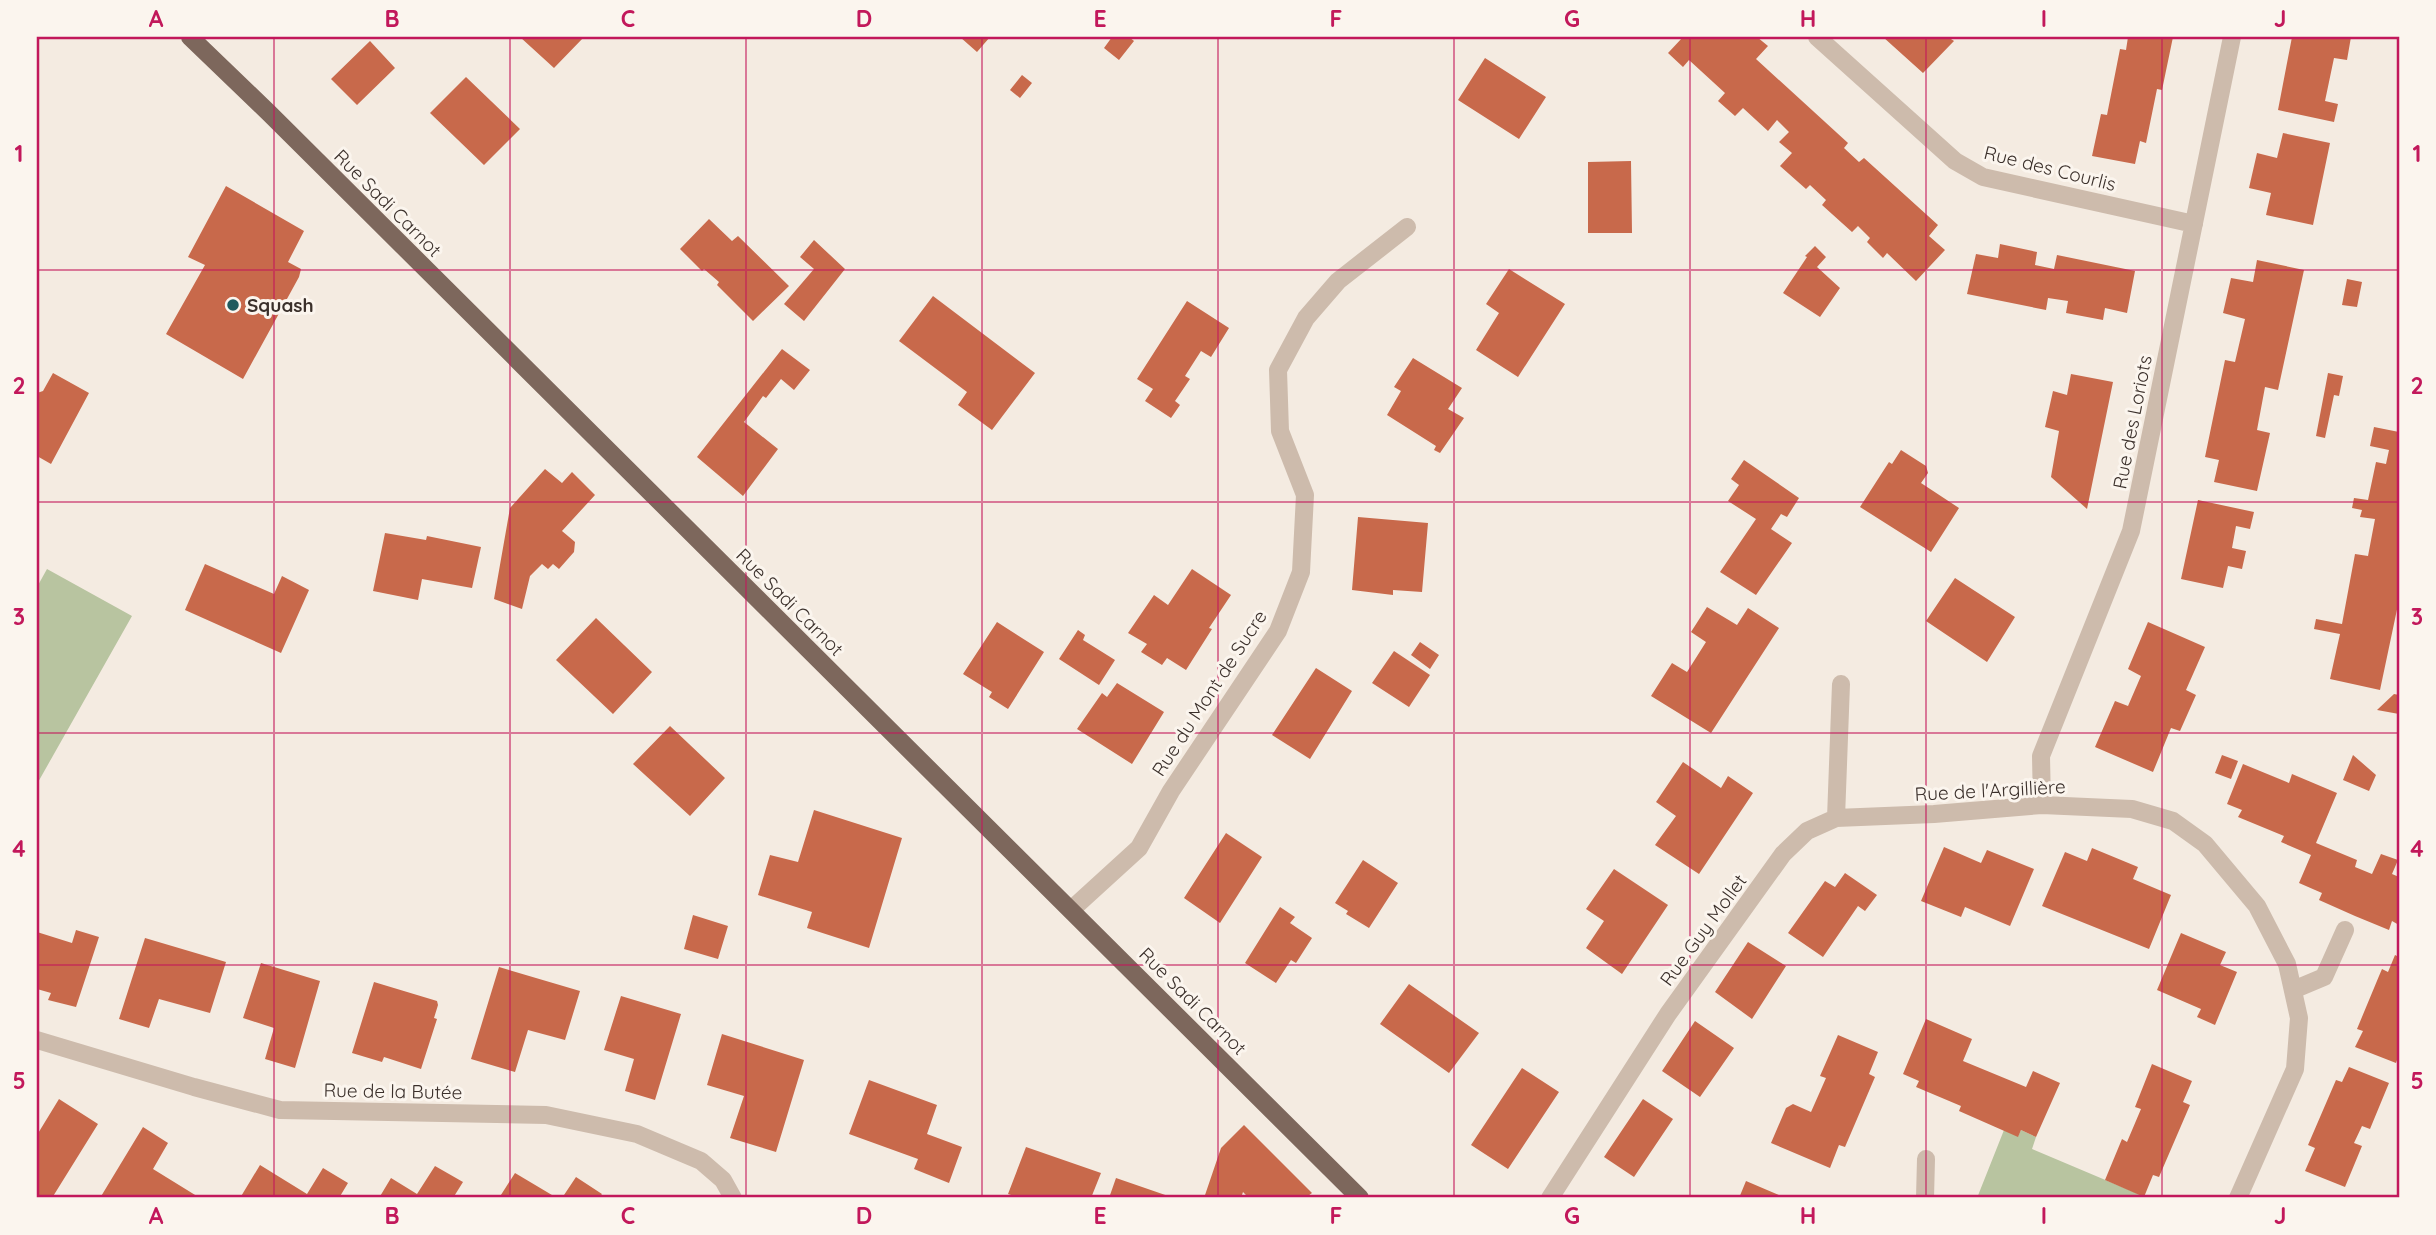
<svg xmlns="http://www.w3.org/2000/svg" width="2436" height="1235" font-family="Quicksand,sans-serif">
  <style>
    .green { fill: #b8c4a0 }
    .building { fill: #c8694b }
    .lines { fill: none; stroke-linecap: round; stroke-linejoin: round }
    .minor { stroke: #cdbbac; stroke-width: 18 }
    .major { stroke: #7d675c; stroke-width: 18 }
    .grid { fill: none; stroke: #c2185b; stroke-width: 2; stroke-opacity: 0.55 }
    .poi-dot { fill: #1f5a5e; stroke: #fbf5ee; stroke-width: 2.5 }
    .labels { text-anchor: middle; stroke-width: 6; stroke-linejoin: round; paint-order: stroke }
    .street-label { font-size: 19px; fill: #3b302b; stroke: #fbf5ee }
    .poi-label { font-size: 19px; font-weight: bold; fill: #3b302b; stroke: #fbf5ee; text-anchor: start }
    .neatline { fill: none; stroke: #c2185b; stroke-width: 2.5 }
    .grid-label { font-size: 23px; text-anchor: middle; font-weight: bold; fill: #c2185b }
  </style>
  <rect width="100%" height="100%" fill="#f4ebe1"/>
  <!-- green -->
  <path class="green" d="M47,569L132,616L37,784V587Z
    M2004,1130L2018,1136L2021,1130L2036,1137L2032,1149L2148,1198H1977Z"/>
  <!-- building -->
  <path class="building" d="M520,37H584L554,68Z
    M960,37H990L977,52Z
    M1112,37H1129L1134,41L1119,60L1104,48Z
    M1683,37H1757L1768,46L1756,59L1848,143L1844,148L1859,162L1864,158L1938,225L1929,236L1945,250L1916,281L1887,253L1883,258L1867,242L1870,238L1858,226L1852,232L1822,205L1826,200L1810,185L1806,189L1780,166L1792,153L1779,142L1789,132L1777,120L1768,131L1743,108L1735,116L1718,101L1725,93L1689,60L1683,67L1668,53Z
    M1883,37H1953L1951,39L1954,41L1923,73Z
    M2128,37H2173L2162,90L2157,89L2146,143L2140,141L2135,164L2092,156L2101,114L2107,115L2120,49L2126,50Z
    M2292,37H2351L2347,60L2334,58L2325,101L2338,104L2334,122L2278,110Z
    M370,41L395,68L357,105L331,79Z
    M1485,58L1546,97L1519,139L1458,100Z
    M1022,75L1032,83L1020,98L1010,90Z
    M466,77L520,129L484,165L430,113Z
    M2283,133L2330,143L2313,225L2266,215L2271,193L2249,188L2257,153L2277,158Z
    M1631,161L1632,233H1588V162Z
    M226,186L304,231L288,262L301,269L299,277L243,379L166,334L205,265L188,257Z
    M709,219L732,241L738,236L789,286L753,321L717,285L719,282L704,269L702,271L680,249Z
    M814,240L845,269L804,321L784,304L814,269L800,257Z
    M2000,244L2037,252L2035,265L2054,269L2057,255L2135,271L2127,313L2105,308L2103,320L2066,313L2068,301L2048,298L2046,310L1967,294L1976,254L1998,258Z
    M1815,246L1826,257L1817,267L1840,288L1820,317L1783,293L1807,257L1805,256Z
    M2257,260L2304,270L2278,390L2265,387L2257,430L2270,433L2257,491L2214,482L2219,460L2205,457L2225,360L2235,362L2245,319L2223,313L2231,278L2253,282Z
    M1509,269L1565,304L1518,377L1476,350L1499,313L1486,304Z
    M2347,279L2362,282L2357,307L2342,305Z
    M933,296L1035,373L992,430L958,405L967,392L899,341Z
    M1187,301L1229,328L1211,357L1201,351L1185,376L1190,379L1175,401L1180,405L1171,418L1145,401L1153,389L1137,379Z
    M782,349L810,370L794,390L781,379L766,398L763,396L744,422L778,449L743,496L697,457Z
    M1413,358L1462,388L1448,409L1464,418L1440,453L1434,450L1436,446L1387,415L1401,391L1394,387Z
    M53,373L89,393L51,464L37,456V393L43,391Z
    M2328,373L2343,376L2339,396L2334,395L2325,438L2316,436Z
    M2071,374L2113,382L2087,509L2051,477L2059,431L2045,427L2053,391L2067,395Z
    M2374,427L2399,432V600L2380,690L2330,679L2340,634L2314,629L2316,619L2342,624L2355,554L2368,556L2375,519L2360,517L2362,510L2352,508L2354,498L2368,500L2376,462L2386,464L2389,450L2370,446Z
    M1901,450L1926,466L1928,473L1921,483L1959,508L1931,552L1860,507L1889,462L1892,464Z
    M1744,460L1799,498L1787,517L1781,514L1771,529L1792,543L1756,595L1720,572L1756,519L1728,501L1739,485L1731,479Z
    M545,469L562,483L572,472L595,495L562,531L575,542L574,552L559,569L553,564L548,569L542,564L530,576L522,609L494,599L510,508Z
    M2198,500L2254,512L2250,529L2236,526L2232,548L2246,551L2242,569L2228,566L2223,588L2181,579Z
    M1358,517L1428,523L1422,592L1393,590V595L1352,590Z
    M385,533L426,540L427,536L481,547L472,588L422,579L418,600L373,591Z
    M205,564L274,594L282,576L309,590L281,653L185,610Z
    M1192,569L1231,595L1209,628L1212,629L1186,670L1167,658L1162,665L1141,652L1147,644L1128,633L1154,595L1168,605Z
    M1955,578L2015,617L1987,662L1926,621Z
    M1707,607L1737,625L1748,608L1779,628L1711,733L1651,696L1672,663L1687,672L1706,642L1691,632Z
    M596,618L652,672L613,714L556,660Z
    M997,622L1044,652L1008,709L989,697L992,692L963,674Z
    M2148,622L2205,647L2186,690L2196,695L2180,731L2171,728L2153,772L2095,747L2115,701L2128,706L2141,676L2128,669Z
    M1078,630L1085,635L1083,640L1115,660L1099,685L1059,659Z
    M1420,642L1439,655L1430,669L1411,655Z
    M1394,651L1430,675L1409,707L1372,683Z
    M1316,668L1352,691L1310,759L1272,735Z
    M1117,683L1164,712L1132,764L1077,729L1102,693L1107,697Z
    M2394,694L2399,695V714L2377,710Z
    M670,726L725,778L690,816L633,764Z
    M2222,755L2238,761L2231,779L2215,773Z
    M2353,755L2376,775L2369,791L2343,780Z
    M1683,762L1721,788L1728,776L1753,793L1699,874L1655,845L1676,816L1656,802Z
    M2243,764L2289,783L2292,774L2337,793L2316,843L2357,860L2355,867L2372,874L2381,854L2398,860L2392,874L2399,877V925L2392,921L2389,930L2355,916L2319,900L2322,893L2299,883L2311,855L2281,842L2284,836L2238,817L2242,810L2227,804Z
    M814,810L902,838L869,948L807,928L812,912L758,895L770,855L798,862Z
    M1226,833L1262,857L1220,923L1184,898Z
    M1944,847L1981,863L1987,850L2034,869L2010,926L1965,907L1961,917L1921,901Z
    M2092,848L2138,867L2133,879L2171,895L2149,949L2042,906L2065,852L2087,861Z
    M1363,860L1398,883L1369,928L1346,914L1348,911L1335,903Z
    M1614,869L1668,905L1622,974L1586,948L1604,921L1586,909Z
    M1845,873L1877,895L1865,911L1858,906L1823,957L1788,933L1825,881L1835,887Z
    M1280,907L1295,917L1290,923L1312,938L1296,963L1291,960L1276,983L1245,963Z
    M693,915L728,926L718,959L684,949Z
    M76,930L99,937L76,1007L48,1000L51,993L37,989V932L72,943Z
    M2181,933L2226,952L2220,965L2237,972L2215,1025L2197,1017L2201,1009L2157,990Z
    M145,938L226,962L210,1013L159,999L149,1028L119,1019Z
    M1748,942L1786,966L1752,1019L1715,992Z
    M2395,955L2399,957V1054L2396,1063L2355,1047L2363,1031L2357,1029L2379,976L2382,969L2388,972Z
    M261,963L320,981L295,1068L265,1059L274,1028L243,1018Z
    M499,967L580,991L565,1040L528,1030L515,1072L471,1059Z
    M374,982L437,1001L438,1005L434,1018L437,1019L421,1069L384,1057L382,1062L352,1053Z
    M1409,984L1479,1033L1449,1073L1380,1024Z
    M621,996L681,1014L655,1100L625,1091L634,1059L604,1050Z
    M1926,1019L1972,1039L1963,1061L2026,1087L2033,1071L2060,1083L2036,1137L2021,1130L2018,1137L1959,1111L1961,1106L1916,1087L1919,1081L1903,1074Z
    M1695,1021L1734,1048L1700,1097L1662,1071Z
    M722,1034L804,1060L776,1152L730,1138L744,1096L707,1085Z
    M1838,1035L1878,1052L1869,1074L1875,1077L1845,1147L1839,1145L1830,1168L1771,1143L1786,1108L1793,1104L1811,1112L1826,1078L1820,1076Z
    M2152,1064L2192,1081L2183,1102L2190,1105L2159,1177L2153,1175L2144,1197L2105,1180L2122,1139L2127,1142L2141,1109L2135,1107Z
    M2349,1067L2389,1083L2370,1129L2362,1126L2354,1143L2362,1146L2345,1187L2305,1171L2315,1148L2308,1145L2336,1080L2342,1082Z
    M1522,1068L1559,1092L1508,1169L1471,1145Z
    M869,1080L937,1105L927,1134L962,1147L949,1183L914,1169L918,1159L849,1134Z
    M59,1099L98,1124L52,1198H37V1135Z
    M1643,1099L1673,1119L1634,1177L1604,1157Z
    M1244,1125L1312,1193L1305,1198H1273L1269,1195L1265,1198H1249L1243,1192L1241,1198H1204L1221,1148Z
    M143,1127L168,1143L153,1169L200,1198H100Z
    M1026,1147L1101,1173L1091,1198H1020L1008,1194Z
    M260,1165L307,1194L323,1168L348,1183L339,1198H240Z
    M435,1166L463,1182L453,1198H379L391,1178L417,1194Z
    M515,1173L557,1198H499Z
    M576,1177L602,1194L599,1198H562Z
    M1116,1178L1174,1198H1109Z
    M1746,1181L1786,1198H1739Z"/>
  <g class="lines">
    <!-- minor -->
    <path class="minor" d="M1817,37L1955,161L1983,177L2194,224
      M2042,805L2041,756L2131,531L2232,37
      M1836,818L1934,814L2042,805L2132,809L2173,821L2205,844L2257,906L2287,964L2299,1018L2295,1069L2238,1198
      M1071,910L1139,848L1171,791L1278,631L1301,572L1305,495L1280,431L1278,370L1306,318L1338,281L1407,227
      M2293,990L2324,977L2345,930
      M37,1040L194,1087L280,1110L546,1115L637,1134L701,1161L723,1180L733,1198
      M1550,1198L1668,1014L1783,854L1807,831L1836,818L1841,684
      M1925,1198L1926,1159"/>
    <!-- major -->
    <path class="major" d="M190,37L269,113L1360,1198"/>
  </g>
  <!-- grid -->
  <path class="grid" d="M274,37V1198M510,37V1198M746,37V1198M982,37V1198M1218,37V1198M1454,37V1198M1690,37V1198M1926,37V1198M2162,37V1198M37,270H2399M37,502H2399M37,733H2399M37,965H2399"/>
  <!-- markers -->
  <circle class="poi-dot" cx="233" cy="305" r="7"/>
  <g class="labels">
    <!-- street labels -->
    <g class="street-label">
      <text transform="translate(2050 168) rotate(14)" y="7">Rue des Courlis</text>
      <text transform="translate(388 203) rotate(45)" y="7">Rue Sadi Carnot</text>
      <text transform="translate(2132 422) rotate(-79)" y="7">Rue des Loriots</text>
      <text transform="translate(790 602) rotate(45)" y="7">Rue Sadi Carnot</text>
      <text transform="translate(1209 693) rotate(-57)" y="7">Rue du Mont de Sucre</text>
      <text transform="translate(1990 790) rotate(-3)" y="7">Rue de l'Argillière</text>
      <text transform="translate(1703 930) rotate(-54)" y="7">Rue Guy Mollet</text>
      <text transform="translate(1193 1001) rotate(45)" y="7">Rue Sadi Carnot</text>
      <text transform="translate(393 1091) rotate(1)" y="7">Rue de la Butée</text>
    </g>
    <!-- poi labels -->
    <g class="poi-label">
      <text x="247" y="312">Squash</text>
    </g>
  </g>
  <!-- border -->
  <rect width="2436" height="1235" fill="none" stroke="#fbf5ee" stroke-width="77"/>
  <rect x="38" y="38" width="2360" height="1158" class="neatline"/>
  <g class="grid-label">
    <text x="156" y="27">A</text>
    <text x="392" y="27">B</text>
    <text x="628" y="27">C</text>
    <text x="864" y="27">D</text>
    <text x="1100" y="27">E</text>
    <text x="1336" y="27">F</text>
    <text x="1572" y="27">G</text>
    <text x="1808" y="27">H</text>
    <text x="2044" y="27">I</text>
    <text x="2280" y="27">J</text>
    <text x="19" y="162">1</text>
    <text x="2417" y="162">1</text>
    <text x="19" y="394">2</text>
    <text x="2417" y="394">2</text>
    <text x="19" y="625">3</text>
    <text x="2417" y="625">3</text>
    <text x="19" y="857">4</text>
    <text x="2417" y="857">4</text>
    <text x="19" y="1089">5</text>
    <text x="2417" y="1089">5</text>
    <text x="156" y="1224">A</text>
    <text x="392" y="1224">B</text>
    <text x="628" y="1224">C</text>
    <text x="864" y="1224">D</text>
    <text x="1100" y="1224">E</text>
    <text x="1336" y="1224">F</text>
    <text x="1572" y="1224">G</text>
    <text x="1808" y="1224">H</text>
    <text x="2044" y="1224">I</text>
    <text x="2280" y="1224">J</text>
  </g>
</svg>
